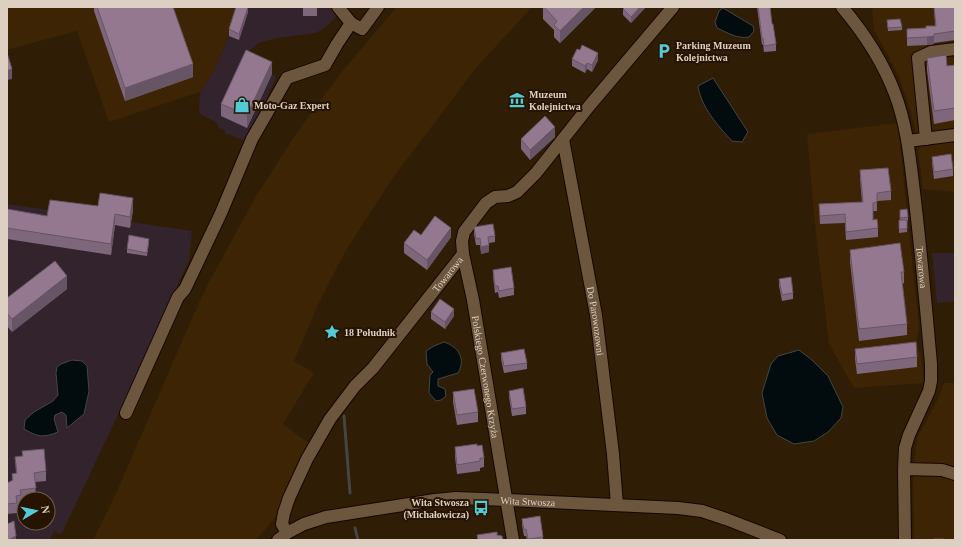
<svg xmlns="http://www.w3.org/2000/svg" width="962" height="547" font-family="'Times New Roman',serif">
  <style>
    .commercial { fill: #33232d; fill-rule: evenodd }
    .built { fill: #3c2405 }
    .water { fill: #020b0d; stroke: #444644 }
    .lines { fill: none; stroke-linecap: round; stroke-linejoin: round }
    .stream { stroke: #444644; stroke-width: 3 }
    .minor-casing { stroke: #170600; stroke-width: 14 }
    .minor { stroke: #6c563e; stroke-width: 12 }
    .wall { fill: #7e677b }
    .shaded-wall { fill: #675464 }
    .building { fill: #93788f; stroke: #675464 }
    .labels { text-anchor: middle; stroke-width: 4; stroke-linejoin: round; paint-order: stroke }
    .poi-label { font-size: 10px; font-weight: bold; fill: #ddd0c3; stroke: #261300; text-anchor: start }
    .street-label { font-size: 10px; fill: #ddd0c3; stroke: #261300 }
  </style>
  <rect width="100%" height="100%" fill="#301d06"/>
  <!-- commercial -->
  <path class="commercial" d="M238,7H345L326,27L316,33L277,38L259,43L250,50L229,87L232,93L272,74L276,77L248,142L225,133V131L219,128L217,123L199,113L200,92L214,71L229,36Z
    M7,204L192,231L189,260L123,404L62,533L59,534L54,531L50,540H7ZM24,499H48V523H24Z
    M932,253H955V301L937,303Z"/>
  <!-- built -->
  <path class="built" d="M7,7H238L229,36L214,71L200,92L109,122L77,31L7,50Z
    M397,7H532L476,68L392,179L345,252L318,305L294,361L314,373L283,424L311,445L279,513L256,540H93L117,491L196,309L208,284L256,196L294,137L313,110L344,69Z
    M872,7H955V192L923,189L918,151L921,143L920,136L916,133L911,113L899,77L890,59L874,30Z
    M898,123L919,328L917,339L918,351L921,352L924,383L854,388L829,344L815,225L807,134Z
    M944,383H955V540H914L913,477L918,474L917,464L914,463L917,438L938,399Z"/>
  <!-- water -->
  <path class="water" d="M723,8L753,26L754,31L749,37C737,39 728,33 717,28L715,22L719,11Z
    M713,78L748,132L742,142L732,141C718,126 701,107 698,86Z
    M444,342C459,347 466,359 458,373L438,379V386L445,389L446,396L441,400L436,401L429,393L430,375L433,372L427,364L426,351L434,346Z
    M799,350L812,360L828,376L843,407L841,418L828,432L814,441L794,444L777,435L767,418L762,393L771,364L778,356Z
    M72,360L82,361L87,366L89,391L84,414L67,428L66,415L62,412L55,415L54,419L58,432C43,438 38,437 24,429L25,420L34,412L53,401L58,395L56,373L57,367L61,364Z"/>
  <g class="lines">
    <!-- stream -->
    <path class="stream" d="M344,416L350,493
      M355,528L358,540"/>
    <defs>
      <g id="minor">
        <path d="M338,7L351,23L362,29L378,7"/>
        <path id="s1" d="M842,7C864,33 883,62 895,94C907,126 910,159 914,192C921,250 926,307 931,364V381L929,391L909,435L905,448L904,469L905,540"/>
        <path id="s2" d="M563,139L596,315L613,454L617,505"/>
        <path d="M926,139L918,58L931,52L955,49"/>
        <path d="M908,141L955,135"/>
        <path id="s3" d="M463,254L473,300L513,540"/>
        <path d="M126,413L178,297L185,289L221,213L252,139L287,78L325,65L337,44L351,23"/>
        <path d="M904,469L942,470L955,474"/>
        <path id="s4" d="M287,533L282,524L284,513L289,498L307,459L330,419L355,386L373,368L463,254L462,241L464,232L486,203L495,197L508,196L517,192L536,173L590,105L673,7"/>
        <path id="s5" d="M278,540L287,533L304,524L326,517L435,500L456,498L484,499L678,508L702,511L726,519L780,540"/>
      </g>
    </defs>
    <!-- minor casing -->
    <use href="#minor" class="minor-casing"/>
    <!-- minor -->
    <use href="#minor" class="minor"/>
  </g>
  <!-- wall -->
  <path class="wall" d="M94,7H173L193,77L125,101L94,11Z
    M248,7V12L239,40L229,36V29Z
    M303,7H317V16H303Z
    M543,7H596L560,43L554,37V30L543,19Z
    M645,7V8L631,23L623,15V9Z
    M757,7H770L772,24L776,44V51L764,52L763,44L762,45Z
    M934,7H955V40L934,43V44L927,45L907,46V29L926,28L935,26Z
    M887,20L902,27V30L888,31Z
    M580,50L598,60L592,72L587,69L585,73L572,66V59Z
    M927,58L947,66L955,65V120L934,124L927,70Z
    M272,74L247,128L221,116V104Z
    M555,137L530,160L521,149V139Z
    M932,157L953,169V176L934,179L932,163Z
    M860,170L891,191V200L877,201V211H873V220L878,228V237L846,240L845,223L820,224L819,204L862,202L860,179Z
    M98,206L133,210L130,228L115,225L111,255L7,239V209L47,216Z
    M900,210L908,217V220L907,221V232L899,233V220H900Z
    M474,227L495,236V242L489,243V252L481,254L480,245H476L474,234Z
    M451,237L427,270L404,253V243Z
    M149,242L147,256L127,253V249Z
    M850,250L904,272V283L902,284L907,324V335L859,341L850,262Z
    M493,270L514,288V295L499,298L498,292L495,293L493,277Z
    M779,279L793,293V299L782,301L779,286Z
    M67,289L12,332L7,326V298Z
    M431,312L454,316L445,329L431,319Z
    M855,349L917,357V367L857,374L855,359Z
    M501,353L527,363V369L504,373L501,359Z
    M509,391L526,407V414L512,416L509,397Z
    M453,392L478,412V422L457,425L453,402Z
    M477,446L484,458V467L480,468V471L457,474L455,457V447Z
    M22,451L46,471V481L35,482L36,498L21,500V505H17V513L7,514V483L12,481V474L16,473L15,457L22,456Z
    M522,519L543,537V540H527L526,536H524L522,525Z"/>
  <!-- shaded-wall -->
  <path class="shaded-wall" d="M248,7V12L239,40V34Z
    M584,7H596L560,43V31Z
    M640,7H645V8L631,23V17Z
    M934,36V44L927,45V37Z
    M598,53V60L592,72V65Z
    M272,62V74L247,128V115Z
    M587,63V69L585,73V66Z
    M193,64V77L125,101V88Z
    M12,69V79L7,80V71Z
    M555,127V137L530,160V150Z
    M133,198V210L130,228V217Z
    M115,214V225L111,255V244Z
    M451,228V237L427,270V260Z
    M489,245V252L481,254V247Z
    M67,276V289L12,332V319Z
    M454,309V316L445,329V322Z
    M16,536V540H8Z"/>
  <!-- building -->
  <path class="building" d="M97,7H173L193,64L125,88Z
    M236,7H248L239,34L229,29Z
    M544,7H584L560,31L554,25L557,21Z
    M625,7H640L631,17L623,9Z
    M758,7H770L772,24H773L776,44L764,46L763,38H762Z
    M934,7H955V31L934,34V36L927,37L907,38V29L926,28V26H936Z
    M900,19L902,27L888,28L887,20Z
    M582,45L598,53L592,65L587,63L585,66L572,59L577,49L580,50Z
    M246,50L272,62L247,115L221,104Z
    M7,53L12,69L7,71Z
    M946,55L947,66L955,65V108L934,111L927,58Z
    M545,116L555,127L530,150L521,139Z
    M951,154L953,169L934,172L932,157Z
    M888,168L891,191L877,193V202L873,203V220L877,219L878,228L846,232L845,214L820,216L819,204L863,202L860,170Z
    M100,193L133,198L130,217L115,214L111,244L7,228V209L47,216L50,200L98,206Z
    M907,209L908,217L900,218V210Z
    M435,216L451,228L427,260L404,243L414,230L421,235Z
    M899,220H907V229H899Z
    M493,224L495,236L488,237L489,245L481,247L480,238L476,239L474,227Z
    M129,235L149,239L147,253L127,249Z
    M900,243L904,272H901L907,324L859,329L850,250Z
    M55,261L67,276L12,319L7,313V298Z
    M511,267L514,288L499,291L498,286H495L493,270Z
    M791,277L793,293L782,295L779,279Z
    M440,299L454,309L445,322L431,312Z
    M916,342L917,357L857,364L855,349Z
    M524,349L527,363L504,366L501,353Z
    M523,388L526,407L512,409L509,391Z
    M474,389L478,412L457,415L453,392Z
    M477,444V446L482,445L484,458H480V461L457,465L455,447Z
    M44,449L46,471L34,473L36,488L20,490L21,495L16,496L17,503L7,504V483L13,480L12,474L17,473L15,457L23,456L22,451Z
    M540,516L543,537L528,539L526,529L524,530L522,519Z
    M14,521L16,536L8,540L7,539V524Z
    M497,532V535L502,536L503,540H477H478L477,535Z
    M934,539H944V540H934Z"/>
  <!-- icons -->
  <defs>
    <symbol id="parking-bare" viewBox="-9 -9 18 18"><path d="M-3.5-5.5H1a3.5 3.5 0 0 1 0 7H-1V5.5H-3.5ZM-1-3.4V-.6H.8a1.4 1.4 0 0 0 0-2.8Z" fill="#52cbd7" stroke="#261300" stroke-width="2.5" paint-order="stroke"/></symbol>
    <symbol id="museum-bare" viewBox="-9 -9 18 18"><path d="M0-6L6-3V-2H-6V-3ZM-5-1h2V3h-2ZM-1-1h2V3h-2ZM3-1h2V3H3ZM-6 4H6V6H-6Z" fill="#52cbd7" stroke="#261300" stroke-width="2.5" paint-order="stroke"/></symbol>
    <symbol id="shop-bare" viewBox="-9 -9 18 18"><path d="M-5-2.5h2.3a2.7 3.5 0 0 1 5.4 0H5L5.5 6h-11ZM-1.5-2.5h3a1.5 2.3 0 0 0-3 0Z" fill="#52cbd7" stroke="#261300" stroke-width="2.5" paint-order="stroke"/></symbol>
    <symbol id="sight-bare" viewBox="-9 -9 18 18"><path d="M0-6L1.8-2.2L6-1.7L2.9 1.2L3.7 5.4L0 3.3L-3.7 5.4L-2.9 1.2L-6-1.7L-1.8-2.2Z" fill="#52cbd7" stroke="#261300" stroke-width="2.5" paint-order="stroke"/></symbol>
    <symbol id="bus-bare" viewBox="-9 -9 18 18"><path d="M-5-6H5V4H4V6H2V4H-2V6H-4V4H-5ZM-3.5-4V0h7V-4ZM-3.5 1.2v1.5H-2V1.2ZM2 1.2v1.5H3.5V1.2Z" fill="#52cbd7" stroke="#261300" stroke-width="2.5" paint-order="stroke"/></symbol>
  </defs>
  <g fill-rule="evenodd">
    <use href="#parking-bare" x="653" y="40" width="22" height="22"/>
    <use href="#museum-bare" x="506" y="89" width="22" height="22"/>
    <use href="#shop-bare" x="231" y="94" width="22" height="22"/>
    <use href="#sight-bare" x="321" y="321" width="22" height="22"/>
    <use href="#bus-bare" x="470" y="497" width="22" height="22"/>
  </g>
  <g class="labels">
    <!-- poi labels -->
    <g class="poi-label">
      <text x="676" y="49">Parking Muzeum<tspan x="676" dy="12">Kolejnictwa</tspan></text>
      <text x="529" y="98">Muzeum<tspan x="529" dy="12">Kolejnictwa</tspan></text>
      <text x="254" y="109">Moto-Gaz Expert</text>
      <text x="344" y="336">18 Południk</text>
      <text x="469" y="506" text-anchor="end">Wita Stwosza<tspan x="469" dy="12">(Michałowicza)</tspan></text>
    </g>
    <!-- street labels -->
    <g class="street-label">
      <text dy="4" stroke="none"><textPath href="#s1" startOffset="278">Towarowa</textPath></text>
      <text dy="4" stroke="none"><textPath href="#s4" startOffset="313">Towarowa</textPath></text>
      <text dy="4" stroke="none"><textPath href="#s2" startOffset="185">Do Parowozowni</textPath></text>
      <text dy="4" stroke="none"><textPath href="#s3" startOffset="125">Polskiego Czerwonego Krzyża</textPath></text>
      <text dy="4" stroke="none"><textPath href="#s5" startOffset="257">Wita Stwosza</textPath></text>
    </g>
  </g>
  <!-- border -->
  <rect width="962" height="547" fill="none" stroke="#ddd0c3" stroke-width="16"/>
  <!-- north arrow -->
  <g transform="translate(36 511) rotate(81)"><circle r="19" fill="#261300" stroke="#6f5f4e"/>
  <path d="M0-3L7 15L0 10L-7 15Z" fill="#52cbd7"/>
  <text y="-6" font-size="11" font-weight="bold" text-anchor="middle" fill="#ddd0c3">N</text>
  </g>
</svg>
